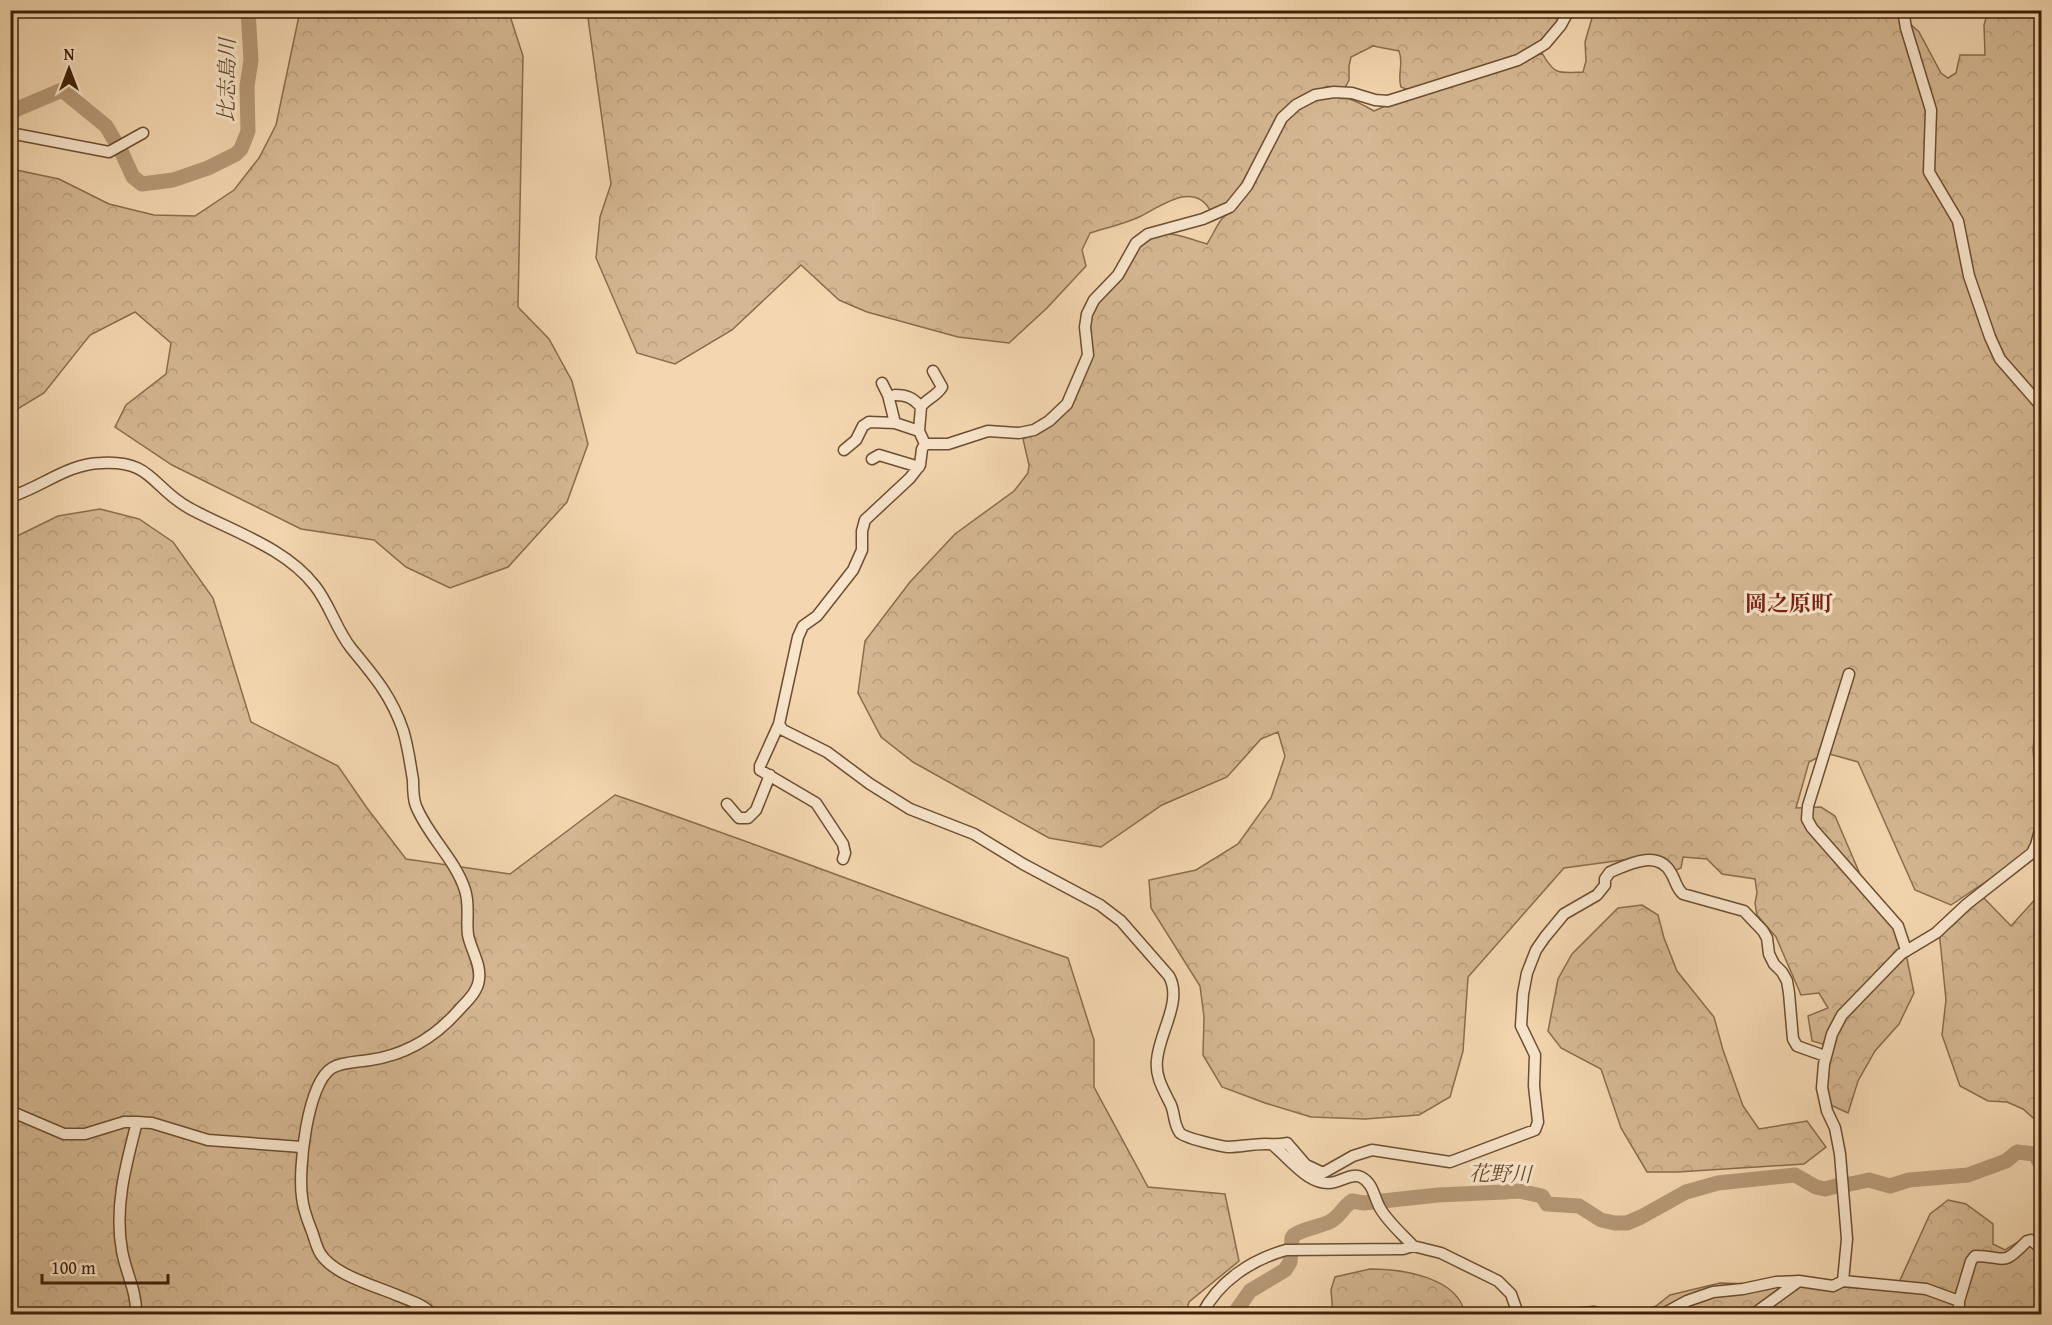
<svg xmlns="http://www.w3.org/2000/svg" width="2052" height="1325" font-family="'Gentium Book Plus','Noto Serif JP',serif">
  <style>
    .forest { fill: url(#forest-crowns); stroke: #8a6c4d; stroke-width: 1.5 }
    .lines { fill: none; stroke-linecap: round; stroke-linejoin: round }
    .river { stroke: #b69977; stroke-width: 15 }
    .minor-casing { stroke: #6c4e31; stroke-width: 13 }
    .minor { stroke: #f8e5cc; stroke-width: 10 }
    .labels { text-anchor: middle; stroke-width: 6; stroke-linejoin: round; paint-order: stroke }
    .water-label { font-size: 21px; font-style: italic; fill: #694a2e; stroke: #f8e5cc }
    .quarter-label { font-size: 22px; font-weight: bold; fill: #7a1f14; stroke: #f8e5cc }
  </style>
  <defs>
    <pattern id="forest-crowns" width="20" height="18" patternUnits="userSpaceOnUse" patternTransform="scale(1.5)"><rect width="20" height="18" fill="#d5b893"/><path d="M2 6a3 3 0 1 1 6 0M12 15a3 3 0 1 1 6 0" fill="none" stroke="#b89e7d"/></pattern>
  </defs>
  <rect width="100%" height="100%" fill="#f4d7b0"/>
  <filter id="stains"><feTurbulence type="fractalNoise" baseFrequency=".00333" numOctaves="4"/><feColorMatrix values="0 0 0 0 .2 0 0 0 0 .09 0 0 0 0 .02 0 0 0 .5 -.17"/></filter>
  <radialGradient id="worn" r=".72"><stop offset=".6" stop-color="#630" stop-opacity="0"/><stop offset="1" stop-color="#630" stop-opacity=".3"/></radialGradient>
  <!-- forest -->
  <path class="forest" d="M1165,10L1169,13L1199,14L1211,10L1564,11C1556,22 1549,34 1538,43C1512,65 1443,80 1408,90L1401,87C1397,75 1404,63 1399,51L1373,46L1351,57L1349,66V80L1346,86L1341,88L1327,87L1303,95L1289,105L1239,188L1227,204L1211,212C1195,179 1160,207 1139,217C1124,224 1106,228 1090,233L1082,250L1086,266L1047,308L1009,343L958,337L867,312L839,300L801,265L732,330L675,364L637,353L596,258L600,217L611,184L587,11Z
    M300,11H505L510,16L523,56L518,307L549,339L572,381L588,444L567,502L508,567L450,588L406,567L374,540L301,529L172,465L115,427L126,405L166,374L171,343L135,312L90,335L44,393L11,413V169L59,179L109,204L154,215L195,216L234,190L259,158L276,125Z
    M1594,11H1896L1919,32L1941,73L1948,78L1956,73L1960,55H1985L1984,25L1988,11H2041L2042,715L2037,722L2033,749L2035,772L2041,790L2042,807L2038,816L2036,848L1951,905L1915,890L1858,762L1826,753L1809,762L1796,808L1821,807L1835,816L1866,888L1904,944L1914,993L1899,1024L1875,1051L1858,1081L1848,1113L1826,1103L1823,1082V1044L1812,1041L1808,1016L1828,1008L1819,993L1801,995L1776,937L1757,915L1755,903L1757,893L1755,879L1722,874L1707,859L1683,857L1681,868L1674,871L1645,857L1564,868L1468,977L1463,1051L1450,1097L1419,1115L1365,1119L1311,1117L1265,1103L1222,1087L1203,1055L1204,1017L1200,986L1151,908L1149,880L1196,870L1238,844L1271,798L1285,756L1278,732L1261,739L1227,777L1162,805L1101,847L1049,838L913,762L881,737L858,693L865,641L910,582L955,534L1014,491L1028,473L1029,465L1023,439L1043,430L1071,406L1093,310L1140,246C1166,225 1178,236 1207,244C1212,236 1216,227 1221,220C1228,212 1238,206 1245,197C1268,165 1275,112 1317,99C1339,92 1355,100 1374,111C1428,86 1489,81 1542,53C1555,76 1559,73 1583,72L1586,61L1585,42Z
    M100,509L139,519L173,542L213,598L251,722L338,766L367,808L406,859L510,874L615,795C767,847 916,906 1068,958L1094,1040V1087L1148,1187L1225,1194L1239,1261L1189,1302L1186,1314H11V539L58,516Z
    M2041,893V1125L2023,1109L2007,1102L1988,1101L1960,1086L1942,1035L1946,1000L1939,930L1980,894L2011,926Z
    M1642,905L1658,915L1664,938L1677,971L1714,1017L1723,1050L1743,1106L1759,1129L1807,1121L1826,1147L1804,1164L1677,1172H1647L1621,1128L1601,1069L1561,1048L1548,1031L1558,979L1572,954L1618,908Z
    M1948,1200L1966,1204L1993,1224V1244L2005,1250L2026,1237L2041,1240V1314H1642V1311L1656,1306L1670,1295L1720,1283L1896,1289L1930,1214Z
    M1370,1269C1402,1269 1458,1277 1465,1314H1333L1331,1290L1335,1277Z"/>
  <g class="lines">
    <!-- river -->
    <path class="river" d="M10,112L62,90L106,126L122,153L133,177L142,184L173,180L208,168L236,154L241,149L248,131L247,86L251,60L248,10
      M1850,1184L1869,1180L1890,1186L1909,1180L1968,1175L2006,1161L2017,1152L2035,1154L2042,1167
      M1234,1314L1250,1291L1285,1270L1290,1262L1292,1238L1294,1235C1306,1228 1320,1227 1331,1221C1340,1216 1343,1207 1352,1201L1364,1203L1438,1195L1504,1192L1519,1191L1542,1196L1547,1204L1579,1206L1601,1220L1615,1223H1627L1641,1217L1686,1192L1718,1183L1795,1175L1816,1187L1825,1189L1836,1186"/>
    <defs>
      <path id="minor" d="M1903,10L1906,28L1931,110L1929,172L1958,221L1969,276L1990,337L2000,359L2042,407
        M10,133L109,152L143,133
        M882,383L888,395L895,423L919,431L925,444
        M895,395C907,395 913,398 921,407L919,431
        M921,407C927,398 936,397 942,387L933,371
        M844,450L856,440L863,426L869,422L895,423
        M872,459L879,455L919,467
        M10,497C42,487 67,464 101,463C153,460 151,487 189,508C231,531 285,547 315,586C330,605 336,629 351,648C373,675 391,695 403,730C408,746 410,763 413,780C413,789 413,799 416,806C428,836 455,859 465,890C470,905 466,920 468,935C471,950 481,964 479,979C478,992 466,1002 458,1011C434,1038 405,1055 370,1060C358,1062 342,1062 332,1068C307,1083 298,1170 302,1197C303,1208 307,1219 311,1229C314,1236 316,1246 320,1253C333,1275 376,1286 399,1296C411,1301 424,1305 432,1314
        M1849,674L1808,806L1807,819L1812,828L1898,926L1906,950
        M779,724L783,730L827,752L870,784L910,809L974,834L1023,864L1100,905L1121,921L1169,976C1183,1001 1159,1033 1157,1060C1155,1076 1163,1089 1170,1103C1175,1112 1173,1124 1180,1133C1185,1138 1219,1146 1228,1147C1240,1147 1252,1144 1265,1144C1273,1144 1279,1145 1287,1143L1306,1165L1323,1173L1353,1156L1372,1150L1450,1162L1535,1130L1538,1122L1534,1086L1535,1055L1521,1026L1523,994L1527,973L1536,950L1545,937L1564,914L1597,895L1605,885V879L1610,872C1629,864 1658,849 1671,873C1676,881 1676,888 1683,894L1744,911L1763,931L1767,938L1769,954L1774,964L1782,972L1787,981L1789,993L1793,1039L1797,1046L1825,1056
        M727,804L739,818H748L756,810L770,775
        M843,859L845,853L843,844L816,803L760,770V766L779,724L798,637L803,626L817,616L853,570L862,550V531L865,520L910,478L920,465L922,449L925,444H948L988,431L1019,433L1034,430L1049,421L1067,404L1088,355L1085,327L1087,314L1094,300L1118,275L1136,243L1148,234L1203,219L1230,207L1247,186L1282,118L1296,105L1315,95L1334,92L1352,93L1375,100L1388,101L1518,60L1545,44L1561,25L1569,10
        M10,1111L64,1134H85L124,1122H137L152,1123L208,1140L302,1147
        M1274,1146C1290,1159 1311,1189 1335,1182C1343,1180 1353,1173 1361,1177C1373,1183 1374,1197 1380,1208C1388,1222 1402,1234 1413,1246
        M1843,1281L1926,1289L1959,1301
        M136,1314C137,1292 126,1273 122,1251C114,1207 126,1164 137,1122
        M1202,1314C1219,1281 1251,1260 1286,1250L1403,1249L1413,1246L1441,1253L1498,1281L1511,1294L1518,1314
        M1570,1314L1594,1312L1602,1314
        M1663,1314L1687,1301L1713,1292L1743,1289L1776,1282L1799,1281L1833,1286L1843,1281L1847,1239L1840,1154L1835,1128L1827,1111L1822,1088L1824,1064L1832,1034L1842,1015L1901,954L1936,933L1967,904L2032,853L2036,845L2042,823
        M1749,1314L1755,1313L1799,1281
        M1959,1314V1301L1971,1261L1975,1256C2007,1256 2001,1268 2027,1241L2031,1240L2042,1249"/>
    </defs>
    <!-- minor casing -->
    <use href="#minor" class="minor-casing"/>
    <!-- minor -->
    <use href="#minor" class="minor"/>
  </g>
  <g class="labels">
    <!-- water labels -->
    <g class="water-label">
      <text transform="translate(227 80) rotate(-89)" y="7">比志島川</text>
      <text transform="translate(1500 1174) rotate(1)" y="7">花野川</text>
    </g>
    <!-- quarter labels -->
    <g class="quarter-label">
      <text x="1789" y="611">岡之原町</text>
    </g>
  </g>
  <!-- margin -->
  <rect width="2052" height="1325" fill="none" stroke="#f4d7b0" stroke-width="36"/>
  <rect x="12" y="12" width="2028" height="1301" fill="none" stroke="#3f2007" stroke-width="3"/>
  <rect x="18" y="18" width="2016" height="1289" fill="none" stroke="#3f2007" stroke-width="1.5"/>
  <!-- north arrow -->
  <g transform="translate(69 69)" stroke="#f8e5cc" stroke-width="4.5" paint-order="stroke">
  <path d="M0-4.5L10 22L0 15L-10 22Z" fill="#3f2007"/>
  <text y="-9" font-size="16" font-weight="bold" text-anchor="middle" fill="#3f2007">N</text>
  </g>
  <!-- scale -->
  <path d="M42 1274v9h126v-9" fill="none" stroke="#3f2007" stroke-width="3"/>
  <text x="51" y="1274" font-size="18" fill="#3f2007" stroke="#f8e5cc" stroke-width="4.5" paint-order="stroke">100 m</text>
  <rect width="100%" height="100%" filter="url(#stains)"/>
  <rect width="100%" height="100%" fill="url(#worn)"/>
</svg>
